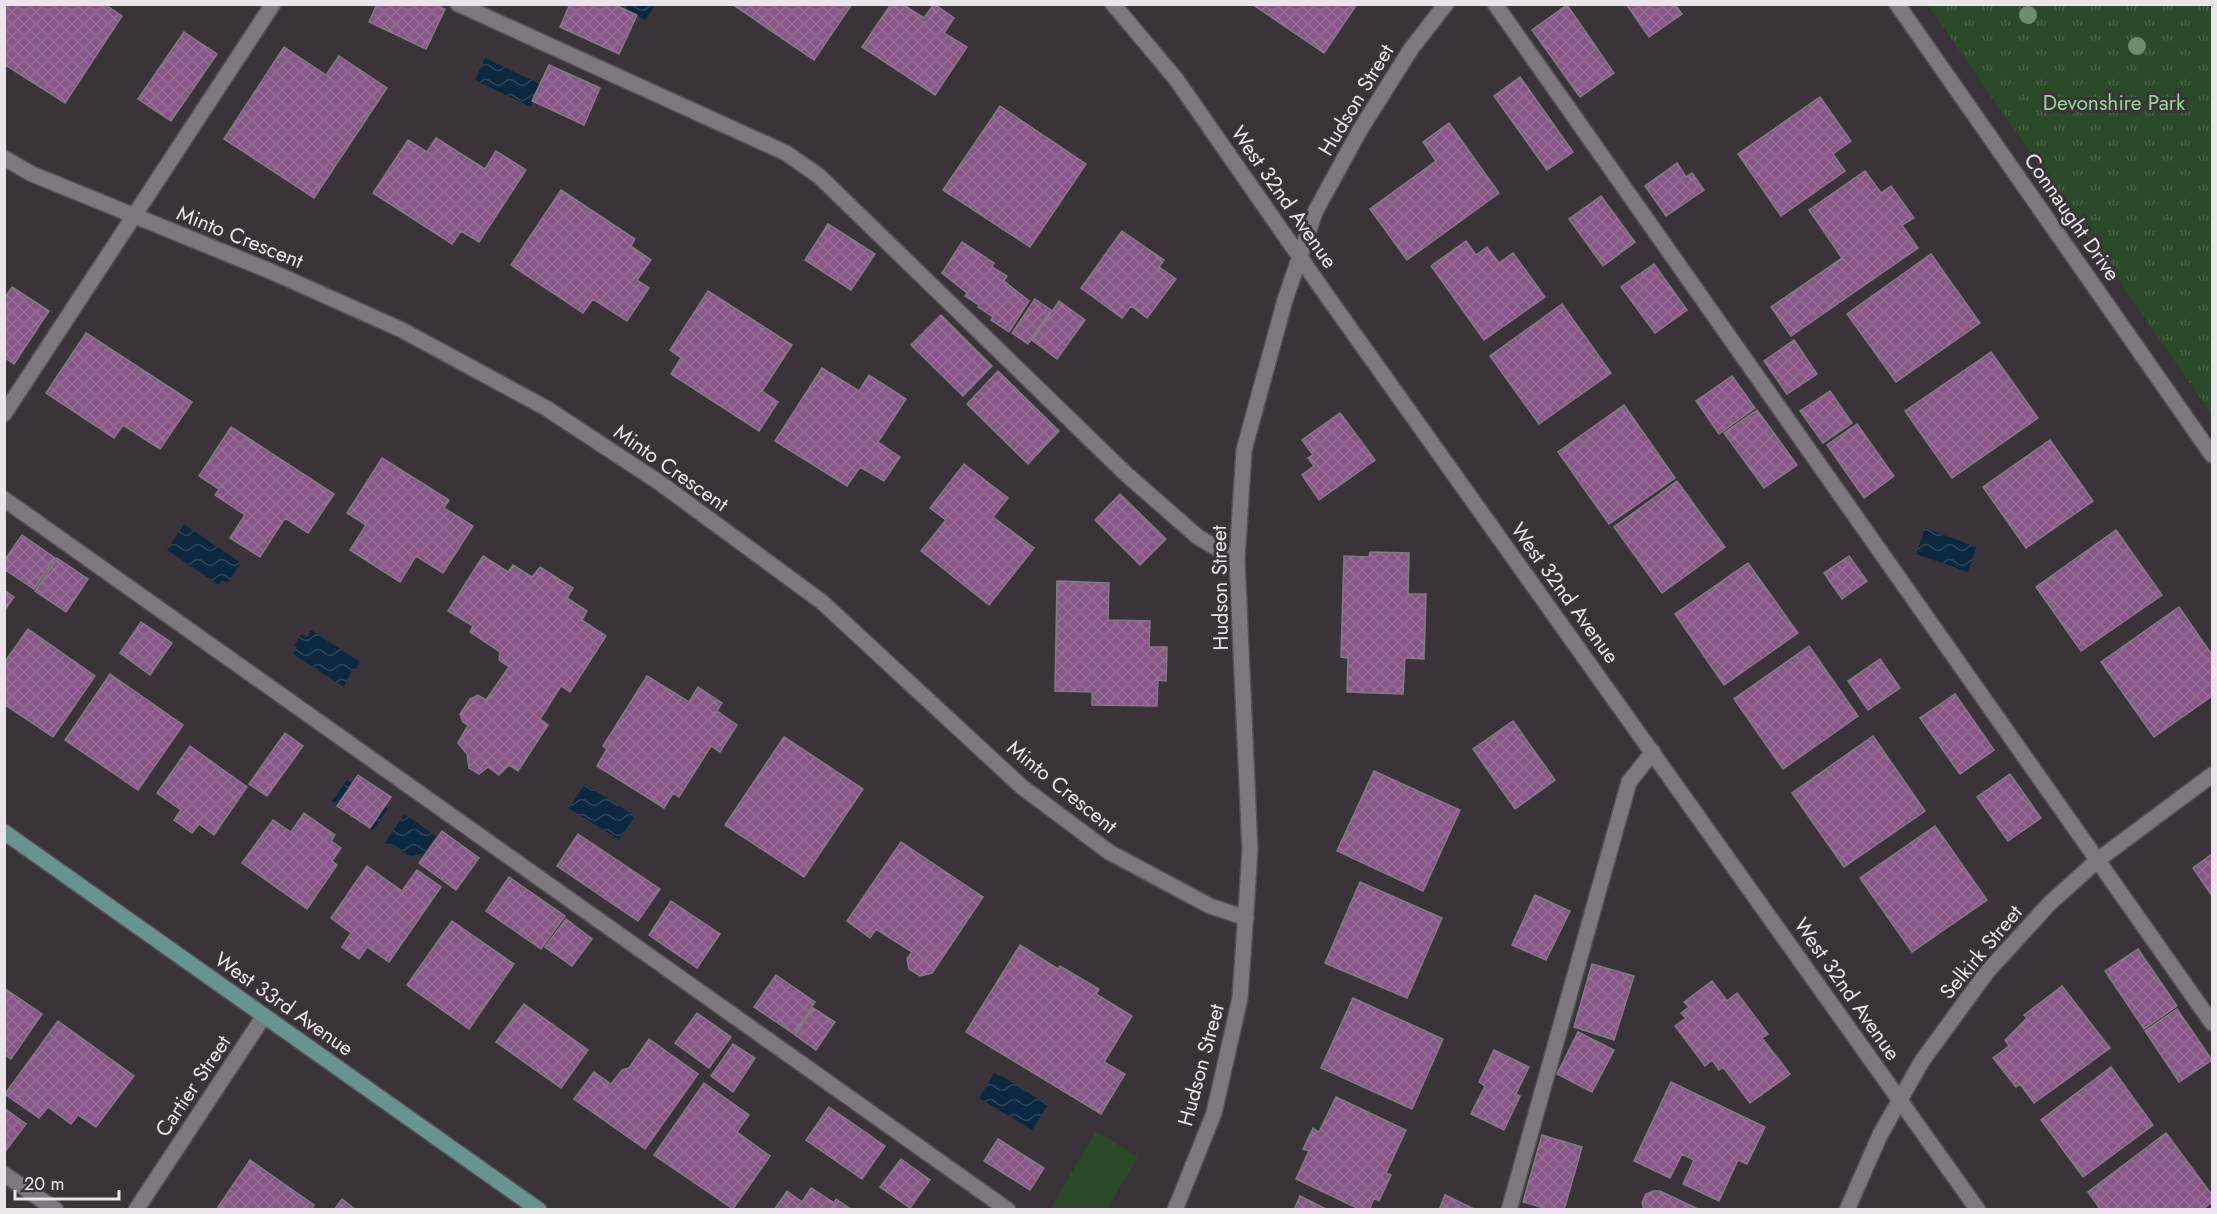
<svg xmlns="http://www.w3.org/2000/svg" width="2217" height="1214" font-family="Jost,sans-serif">
  <style>
    .grass { fill: url(#grass-tufts) }
    .pitch { fill: #294b28 }
    .water { fill: url(#water-waves) }
    .building { fill: url(#building-cross-hatch); stroke: #837b83; stroke-width: 1.5 }
    .lines { fill: none; stroke-linecap: round; stroke-linejoin: round }
    .lane-casing { stroke: #555055; stroke-width: 18 }
    .street-casing { stroke: #555055; stroke-width: 18 }
    .secondary-casing { stroke: #555055; stroke-width: 18 }
    .lane { stroke: #7f777f; stroke-width: 15 }
    .street { stroke: #7f777f; stroke-width: 15 }
    .secondary { stroke: #65958e; stroke-width: 15 }
    .tree { fill: #6a8f69 }
    .labels { text-anchor: middle; stroke-width: 6; stroke-linejoin: round; paint-order: stroke }
    .street-label { font-size: 21px; fill: #eae5ea; stroke: #3a333a }
    .park-label { font-size: 21px; fill: #92db8f; stroke: #3a333a }
  </style>
  <defs>
    <pattern id="grass-tufts" width="24" height="20" patternUnits="userSpaceOnUse" patternTransform="scale(1.5)"><rect width="24" height="20" fill="#294b28"/><path d="M3 7l-1-3M5 7V3M7 7l1-3M15 17l-1-3M17 17v-4M19 17l1-3" fill="none" stroke="#486547"/></pattern>
    <pattern id="water-waves" width="16" height="10" patternUnits="userSpaceOnUse" patternTransform="scale(1.5)"><rect width="16" height="10" fill="#0a2740"/><path d="M0 5q4-4 8 0t8 0" fill="none" stroke="#2e465c"/></pattern>
    <pattern id="building-cross-hatch" width="8" height="8" patternUnits="userSpaceOnUse" patternTransform="scale(1.5)"><rect width="8" height="8" fill="#875587"/><path d="M0 0l8 8M0 8l8-8" fill="none" stroke="#986d98"/></pattern>
  </defs>
  <rect width="100%" height="100%" fill="#3a333a"/>
  <!-- grass -->
  <path class="grass" d="M1928,5H2212V415Z"/>
  <!-- pitch -->
  <path class="pitch" d="M1096,1131L1138,1157L1107,1209H1050Z"/>
  <!-- water -->
  <path class="water" d="M621,5H655L645,20Z
    M485,58L542,85L531,107L475,80Z
    M184,524L241,563L227,583L222,580L219,585L167,550Z
    M1925,528L1976,547L1968,572L1916,554Z
    M311,630L360,662L356,669L353,668L344,687L293,654L297,647L294,645L302,634L307,637Z
    M347,780L388,809L373,830L332,801Z
    M585,784L635,816L619,840L569,808Z
    M404,814L436,836L424,853L411,856L385,843Z
    M995,1072L1048,1105L1032,1130L979,1098Z"/>
  <!-- building -->
  <path class="building" d="M4,4H104L122,16L65,103L4,64Z
    M377,4H434L445,9L426,49L369,22Z
    M570,4H613L637,15L619,54L560,27Z
    M732,4H852L814,60Z
    M891,4H902L924,18L934,4L954,18L944,33L967,47L935,95L862,47Z
    M1252,4H1357L1324,53Z
    M1626,4H1679L1676,6L1682,14L1649,37Z
    M1567,5L1614,73L1580,97L1532,30Z
    M184,32L217,54L171,121L138,99Z
    M284,47L326,75L339,56L387,88L314,198L224,139Z
    M549,65L600,88L584,125L532,101Z
    M1520,77L1573,152L1547,170L1494,96Z
    M1820,97L1851,141L1833,154L1845,171L1781,216L1738,154Z
    M1000,106L1086,164L1030,247L943,190Z
    M1449,123L1499,193L1407,260L1370,209L1436,161L1423,142Z
    M436,138L485,169L496,151L526,170L479,242L461,231L452,244L373,193L408,140L427,152Z
    M1677,163L1686,177L1692,173L1704,190L1666,216L1645,186Z
    M1865,171L1881,193L1891,186L1914,218L1902,225L1918,248L1791,336L1771,307L1842,258L1809,210Z
    M561,190L635,239L631,246L651,260L637,280L649,288L627,321L593,299L583,313L511,265Z
    M1601,196L1635,242L1603,266L1569,219Z
    M828,224L875,254L851,290L805,260Z
    M1122,231L1164,260L1159,267L1176,279L1147,318L1131,306L1122,318L1081,288Z
    M1466,241L1476,255L1487,247L1499,263L1513,253L1545,297L1484,340L1431,266Z
    M962,242L994,263L992,267L1007,276L1004,281L1029,301L1009,332L991,320L993,317L978,307L979,305L965,296L967,293L942,273Z
    M1931,254L1980,323L1896,382L1847,314Z
    M1654,264L1687,310L1655,333L1621,287Z
    M12,287L49,311L14,364L4,357V299Z
    M708,291L792,345L762,391L778,402L759,431L671,374L681,358L670,350Z
    M1035,299L1051,310L1028,344L1012,333Z
    M1059,301L1085,320L1057,359L1032,340Z
    M1562,304L1611,373L1539,424L1490,356Z
    M941,315L992,366L963,396L911,345Z
    M86,333L192,402L160,449L123,425L114,438L46,393Z
    M1794,340L1817,374L1787,394L1764,361Z
    M1991,352L2038,418L1952,478L1905,411Z
    M822,368L859,391L869,375L906,399L878,442L900,457L884,481L860,467L847,486L775,441Z
    M998,371L1059,431L1028,464L967,404Z
    M1732,376L1755,408L1719,434L1696,401Z
    M1830,391L1852,423L1823,443L1800,411Z
    M1624,405L1675,478L1609,524L1558,452Z
    M1757,410L1797,465L1764,488L1724,433Z
    M1340,413L1375,460L1319,500L1302,475L1314,466L1308,458L1313,455L1302,440Z
    M1857,424L1894,476L1864,498L1827,445Z
    M231,427L334,494L308,533L285,518L260,557L230,538L245,515L215,495L219,489L199,476Z
    M2050,440L2093,501L2026,548L1983,487Z
    M382,458L449,500L444,508L473,526L443,573L416,556L400,582L350,550L366,525L347,513Z
    M964,464L1008,498L993,517L1034,548L989,605L921,551L946,520L930,508Z
    M1677,481L1725,547L1662,593L1614,527Z
    M1120,494L1166,539L1140,565L1095,520Z
    M2116,530L2162,595L2081,651L2036,587Z
    M22,535L55,558L34,589L4,569V561Z
    M1370,552L1409,553L1408,594H1426L1424,659L1405,658L1403,694L1347,692L1348,658L1341,657L1344,556L1369,557Z
    M483,556L508,572L513,565L532,577L540,567L573,588L567,598L587,611L582,620L606,636L570,692L561,686L540,719L548,725L518,771L509,765L499,775L488,767L479,774L469,768L467,754L458,743L468,725L463,722L460,714L470,699L478,695L486,700L509,667L499,660L500,652L470,632L473,626L448,611Z
    M1849,556L1867,581L1842,599L1824,573Z
    M57,558L88,579L66,612L35,591Z
    M1748,563L1798,633L1724,685L1675,614Z
    M1057,581L1109,583L1108,620L1150,621L1149,647H1167L1166,681L1158,680L1157,706L1092,705V692L1055,691Z
    M4,590L14,597L4,611Z
    M2179,607L2212,655V696L2154,737L2101,662Z
    M141,622L172,643L150,675L120,653Z
    M28,629L95,676L53,737L4,704V663Z
    M1809,646L1858,716L1783,769L1734,699Z
    M1880,659L1900,688L1868,710L1848,681Z
    M110,674L183,725L138,790L65,740Z
    M647,676L689,702L698,687L722,703L717,711L737,725L720,752L711,746L679,797L673,793L664,808L597,766L607,749L603,746Z
    M1955,694L1994,750L1960,774L1920,718Z
    M1513,721L1555,780L1515,809L1473,749Z
    M285,733L303,746L267,796L249,784Z
    M1873,736L1925,811L1844,867L1792,793Z
    M784,737L863,789L804,877L725,825Z
    M190,746L247,787L214,835L199,824L192,833L174,820L181,810L157,793Z
    M1374,771L1460,810L1423,891L1337,851Z
    M2010,774L2041,818L2008,841L1977,797Z
    M358,775L391,797L370,828L337,806Z
    M304,813L335,835L331,841L341,848L332,861L337,865L307,909L242,863L273,820L291,832Z
    M1935,826L1987,900L1912,952L1860,878Z
    M442,831L479,858L456,890L419,863Z
    M578,834L660,889L638,921L557,866Z
    M901,842L983,897L932,973L920,976L909,969L907,959L912,952L876,929L870,938L847,921Z
    M2212,854V896L2193,868Z
    M367,866L402,891L417,870L441,887L389,962L367,947L359,959L342,947L351,933L331,918Z
    M509,877L565,916L541,949L486,911Z
    M1360,882L1442,918L1407,998L1325,963Z
    M1535,895L1570,911L1546,960L1512,945Z
    M671,901L720,934L697,968L649,935Z
    M566,919L592,939L572,966L545,947Z
    M452,921L514,964L469,1029L407,985Z
    M1020,945L1058,969L1060,966L1099,989L1096,994L1132,1016L1104,1062L1125,1074L1101,1114L966,1032Z
    M2138,949L2177,1006L2144,1029L2105,971Z
    M1592,964L1634,976L1614,1040L1574,1027Z
    M776,975L815,1002L794,1034L754,1007Z
    M1712,981L1727,1001L1737,993L1768,1034L1762,1038L1790,1074L1750,1103L1723,1067L1719,1070L1712,1060L1705,1066L1675,1026L1686,1018L1681,1013L1689,1007L1684,1002Z
    M2062,986L2110,1048L2034,1103L2020,1084L2016,1087L1993,1058L2009,1046L2005,1040L2027,1018L2024,1015Z
    M4,988L42,1014L11,1059L4,1054Z
    M1353,998L1443,1039L1412,1109L1321,1068Z
    M524,1004L588,1050L561,1088L496,1042Z
    M813,1008L835,1022L816,1050L795,1035Z
    M2177,1009L2212,1060L2179,1082L2145,1031Z
    M697,1013L731,1037L709,1068L675,1043Z
    M58,1021L134,1076L96,1127L78,1115L71,1124L48,1107L39,1118L5,1094Z
    M1578,1032L1614,1050L1592,1092L1557,1074Z
    M649,1039L698,1074L645,1149L574,1099L594,1072L611,1084L622,1070L629,1068Z
    M733,1044L755,1058L733,1092L711,1076Z
    M1494,1050L1529,1067L1516,1094L1520,1096L1504,1130L1471,1114L1485,1086L1479,1082Z
    M2111,1067L2153,1125L2083,1177L2041,1120Z
    M1671,1082L1765,1127L1747,1164L1738,1160L1719,1201L1683,1184L1694,1160L1682,1154L1670,1178L1634,1161Z
    M704,1083L749,1115L737,1132L770,1156L733,1209L654,1155Z
    M1336,1097L1406,1130L1386,1173L1391,1175L1379,1201L1374,1198L1369,1210H1361L1296,1179L1309,1151L1303,1149L1313,1128L1319,1132Z
    M829,1107L885,1146L862,1179L806,1140Z
    M4,1108L26,1124L4,1153Z
    M2166,1133L2212,1195V1202L2202,1210H2101L2088,1192Z
    M1542,1135L1582,1147L1564,1210H1551L1523,1202Z
    M998,1139L1044,1168L1030,1190L984,1161Z
    M901,1159L930,1180L910,1208L880,1187Z
    M250,1160L314,1205L311,1210H222L218,1207Z
    M811,1188L834,1203L836,1199L852,1210H774L787,1191L802,1202Z
    M1653,1191H1660L1700,1210H1644L1642,1202L1646,1194Z
    M1445,1195L1476,1210H1439Z
    M1300,1196L1328,1210H1294Z
    M342,1199L356,1210H334Z"/>
  <g class="lines">
    <defs>
      <path id="lane" d="M458,4L786,153L819,176L1126,474L1198,537L1237,560
        M1495,4L2212,1023
        M4,414L273,4
        M4,499L1008,1210
        M4,1174L56,1210
        M1509,1210L1629,782L1653,752"/>
      <path id="street" d="M1113,4L1176,79L1327,296L1978,1210
        M1897,4L2212,455
        M4,158L32,174L270,271L402,330L546,408L660,483L822,602L1022,787L1109,852L1210,906L1246,918
        M136,1210L264,1016
        M1175,1210L1214,1113L1240,998L1250,851L1237,560L1244,450L1285,300L1315,212L1360,130L1411,49L1446,4
        M1847,1210L1880,1135L1922,1061L1987,972L2050,903L2099,859L2212,775"/>
      <path id="secondary" d="M4,832L539,1210"/>
    </defs>
    <!-- lane casing -->
    <use href="#lane" class="lane-casing"/>
    <!-- street casing -->
    <use href="#street" class="street-casing"/>
    <!-- secondary casing -->
    <use href="#secondary" class="secondary-casing"/>
    <!-- lane -->
    <use href="#lane" class="lane"/>
    <!-- street -->
    <use href="#street" class="street"/>
    <!-- secondary -->
    <use href="#secondary" class="secondary"/>
  </g>
  <!-- trees -->
  <g class="tree">
    <circle cx="2028" cy="15" r="9"/>
    <circle cx="2137" cy="46" r="9"/>
  </g>
  <g class="labels">
    <!-- street labels -->
    <g class="street-label">
      <text transform="translate(1356 100) rotate(-59)" y="7">Hudson Street</text>
      <text transform="translate(1284 197) rotate(55)" y="7">West 32nd Avenue</text>
      <text transform="translate(2072 217) rotate(55)" y="7">Connaught Drive</text>
      <text transform="translate(240 237) rotate(22)" y="7">Minto Crescent</text>
      <text transform="translate(671 468) rotate(35)" y="7">Minto Crescent</text>
      <text transform="translate(1220 588) rotate(-91)" y="7">Hudson Street</text>
      <text transform="translate(1565 593) rotate(54)" y="7">West 32nd Avenue</text>
      <text transform="translate(1062 787) rotate(39)" y="7">Minto Crescent</text>
      <text transform="translate(1981 952) rotate(-50)" y="7">Selkirk Street</text>
      <text transform="translate(1847 989) rotate(55)" y="7">West 32nd Avenue</text>
      <text transform="translate(284 1004) rotate(35)" y="7">West 33rd Avenue</text>
      <text transform="translate(1201 1065) rotate(-75)" y="7">Hudson Street</text>
      <text transform="translate(193 1086) rotate(-56)" y="7">Cartier Street</text>
    </g>
    <!-- park labels -->
    <g class="park-label">
      <text x="2114" y="110">Devonshire Park</text>
    </g>
  </g>
  <!-- border -->
  <rect width="2217" height="1214" fill="none" stroke="#eae5ea" stroke-width="12"/>
  <!-- scale -->
  <path d="M15 1190v9h104v-9" fill="none" stroke="#eae5ea" stroke-width="3"/>
  <text x="24" y="1190" font-size="18" fill="#eae5ea" stroke="#3a333a" stroke-width="4.5" paint-order="stroke">20 m</text>
</svg>
